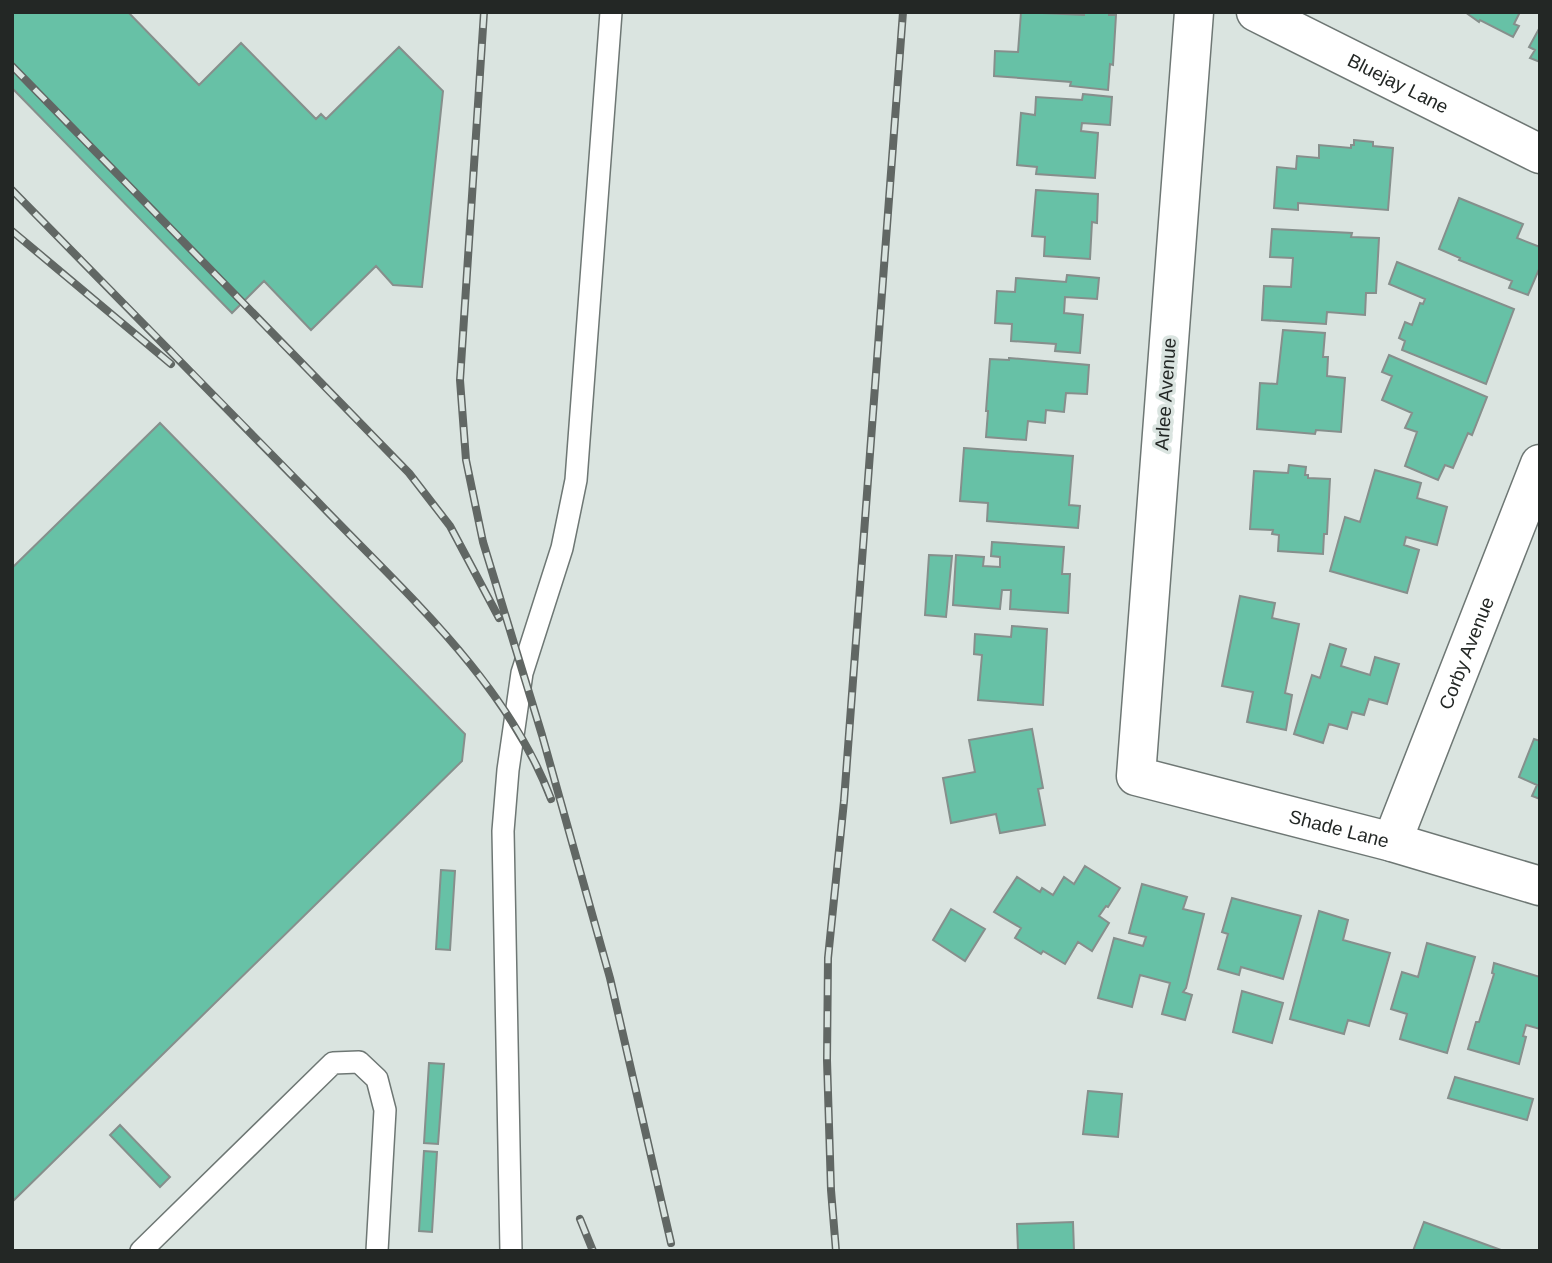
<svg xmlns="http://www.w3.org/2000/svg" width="1552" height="1263" font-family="Arial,sans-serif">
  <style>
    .building { fill: #67c1a6; stroke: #868f8c; stroke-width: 2 }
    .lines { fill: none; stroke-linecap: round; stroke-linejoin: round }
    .service-casing { stroke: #6e7774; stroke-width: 24 }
    .minor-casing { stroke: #6e7774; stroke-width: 41 }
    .service { stroke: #fff; stroke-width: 21 }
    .minor { stroke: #fff; stroke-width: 38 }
    .rail-casing { stroke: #616764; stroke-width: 8 }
    .rail { stroke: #dae4e0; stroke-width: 5; stroke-dasharray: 16; stroke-linecap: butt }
    .labels { text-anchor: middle; stroke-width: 7; stroke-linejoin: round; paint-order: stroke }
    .street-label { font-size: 19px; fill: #232725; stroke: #dae4e0 }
  </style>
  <rect width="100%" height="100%" fill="#dae4e0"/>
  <!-- building -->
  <path class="building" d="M12,12H128L199,85L241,43L316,119L321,114L326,119L399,47L443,91L422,287L393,285L376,266L311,330L264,281L232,313L12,88Z
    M1021,12L1084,15V12H1109V15H1116L1113,65L1110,64L1108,90L1070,86L1071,82L994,76L995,51L1018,52Z
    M1465,12H1520L1514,24L1519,26L1513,37L1480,20L1479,22Z
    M1540,27V62L1530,58L1535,50L1529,47Z
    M1083,94L1112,97L1110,125L1082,123L1081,131L1098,133L1095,178L1036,174L1037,167L1017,165L1021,113L1035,115L1036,97L1082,100Z
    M1354,140L1373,142V146L1393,148L1388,210L1298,203V210L1274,208L1277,167L1296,169L1297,156L1319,158V145L1351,148V145H1354Z
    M1036,190L1098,194L1097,223L1092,222L1090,259L1044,256L1045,237L1032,236Z
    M1459,198L1523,224L1517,238L1540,247V267L1528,295L1509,288L1512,281L1459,260L1460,258L1439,249Z
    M1272,229L1352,233L1351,237L1379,238L1376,293H1366L1365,315L1327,312L1326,324L1262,320L1264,286L1291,287L1293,258L1270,257Z
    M1397,262L1514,309L1486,384L1402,350L1405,341L1399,338L1405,322L1412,325L1420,303L1423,304L1425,299L1389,284Z
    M1067,275L1099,278L1097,299L1065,297L1064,313L1083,315L1080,353L1055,351L1056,344L1011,341L1012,324L995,323L997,291L1015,292L1016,278L1066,282Z
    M1283,330L1325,333L1323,357H1328L1327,376L1345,378L1341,432L1316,430L1315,434L1257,429L1260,383L1277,384Z
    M1389,355L1487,397L1472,435L1468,433L1453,468L1445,465L1438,480L1405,466L1417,432L1405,428L1412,413L1382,400L1392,376L1382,372Z
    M1009,358L1089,365L1087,394L1066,393L1064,412L1046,410L1045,423L1028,421L1026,440L986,437L988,411H986L990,359L1009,360Z
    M160,423L465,734L462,761L12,1202V568Z
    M964,448L1073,456L1069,505L1080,506L1078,528L987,521L988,503L960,501Z
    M1289,465L1306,467L1305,475H1308V478L1330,479L1327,534H1324L1323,554L1278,551L1279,535L1272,534L1273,530L1250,529L1254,471L1288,473Z
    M1375,470L1421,483L1417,498L1447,507L1437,545L1406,537L1404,545L1419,550L1407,593L1330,571L1345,517L1360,522Z
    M992,542L1064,547L1062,574H1070L1068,613L1010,609L1011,590H1002L1000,609L953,605L956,555L984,557L983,566L1000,567V557L991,556Z
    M929,555L952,556L946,617L925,615Z
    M1240,596L1275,603L1272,618L1299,624L1285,693L1292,695L1286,730L1247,722L1253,692L1222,686Z
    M1012,626L1047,629L1043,705L978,700L982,655L974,654L975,634L1011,637Z
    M1330,644L1346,649L1341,666L1370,675L1375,657L1399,664L1387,704L1369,699L1364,715L1352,712L1347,729L1329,724L1323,743L1294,734L1312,675L1320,678Z
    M1032,729L1043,788L1038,789L1045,825L1000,833L996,814L951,823L943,778L975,772L969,740Z
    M1534,739L1540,741V799L1532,796L1537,785L1519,777Z
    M1085,866L1120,888L1108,907L1106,906L1099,916L1109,923L1092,951L1078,942L1065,964L1043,951L1041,954L1015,938L1021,928L994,912L1017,877L1040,892L1042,888L1053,895L1064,877L1074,884Z
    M441,870L455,871L450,950L436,949Z
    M1142,884L1187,897L1183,909L1204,914L1186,988L1183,992L1192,995L1185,1020L1162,1014L1170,983L1140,975L1132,1007L1098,998L1114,938L1143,946L1146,937L1129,933Z
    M1232,898L1301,916L1283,979L1241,967L1239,975L1218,969L1228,934L1222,932Z
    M951,909L985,929L965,961L933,940Z
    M1319,911L1348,920L1343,940L1390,953L1369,1026L1348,1020L1344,1034L1290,1019Z
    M1427,943L1475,957L1447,1053L1400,1039L1407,1014L1391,1009L1402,972L1418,977Z
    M1494,963L1540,977V1029L1526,1025L1523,1036L1526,1037L1519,1064L1468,1049L1476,1022H1479L1494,974L1492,973Z
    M1242,991L1283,1003L1272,1043L1233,1032Z
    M429,1063L444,1064L438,1144L424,1143Z
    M1455,1077L1533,1099L1527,1120L1448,1098Z
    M1088,1091L1122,1094L1118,1137L1083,1134Z
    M120,1125L170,1177L160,1187L110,1135Z
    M424,1151L437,1152L432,1232L419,1231Z
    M1073,1222L1074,1251H1018L1017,1224Z
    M1424,1222L1501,1250V1251H1413Z"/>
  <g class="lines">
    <defs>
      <path id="service" d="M141,1251L333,1063L359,1062L377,1079L385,1110L377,1251
        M511,1251L503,831L508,770L522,673L562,548L576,480L611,12"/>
      <g id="minor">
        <path id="s1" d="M1194,12L1136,776L1392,842L1540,886"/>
        <path id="s2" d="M1256,12L1540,154"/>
        <path id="s3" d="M1392,842L1540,464"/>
      </g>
    </defs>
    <!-- service casing -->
    <use href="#service" class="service-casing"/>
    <!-- minor casing -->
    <use href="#minor" class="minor-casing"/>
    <!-- service -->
    <use href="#service" class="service"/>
    <!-- minor -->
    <use href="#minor" class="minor"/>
    <defs>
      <path id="rail" d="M484,12L460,380L466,460L483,542L542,735L610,978L671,1243
        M12,66L409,473L450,526L499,618
        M12,190C114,294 216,397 317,501C403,591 506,680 551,799
        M12,231L171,364
        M580,1219L593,1251
        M836,1251L831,1190L827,1060L828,958L844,801L903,12"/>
    </defs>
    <!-- rail casing -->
    <use href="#rail" class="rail-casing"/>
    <!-- rail -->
    <use href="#rail" class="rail"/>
  </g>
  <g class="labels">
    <!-- street labels -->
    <g class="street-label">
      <text dy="7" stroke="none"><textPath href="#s2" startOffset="159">Bluejay Lane</textPath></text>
      <text transform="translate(1165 394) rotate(-86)" y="7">Arlee Avenue</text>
      <text dy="7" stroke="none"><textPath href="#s3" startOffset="203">Corby Avenue</textPath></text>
      <text dy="7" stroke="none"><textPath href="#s1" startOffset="976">Shade Lane</textPath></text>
    </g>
  </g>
  <!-- border -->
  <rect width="1552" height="1263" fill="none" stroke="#232725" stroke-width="28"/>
</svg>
